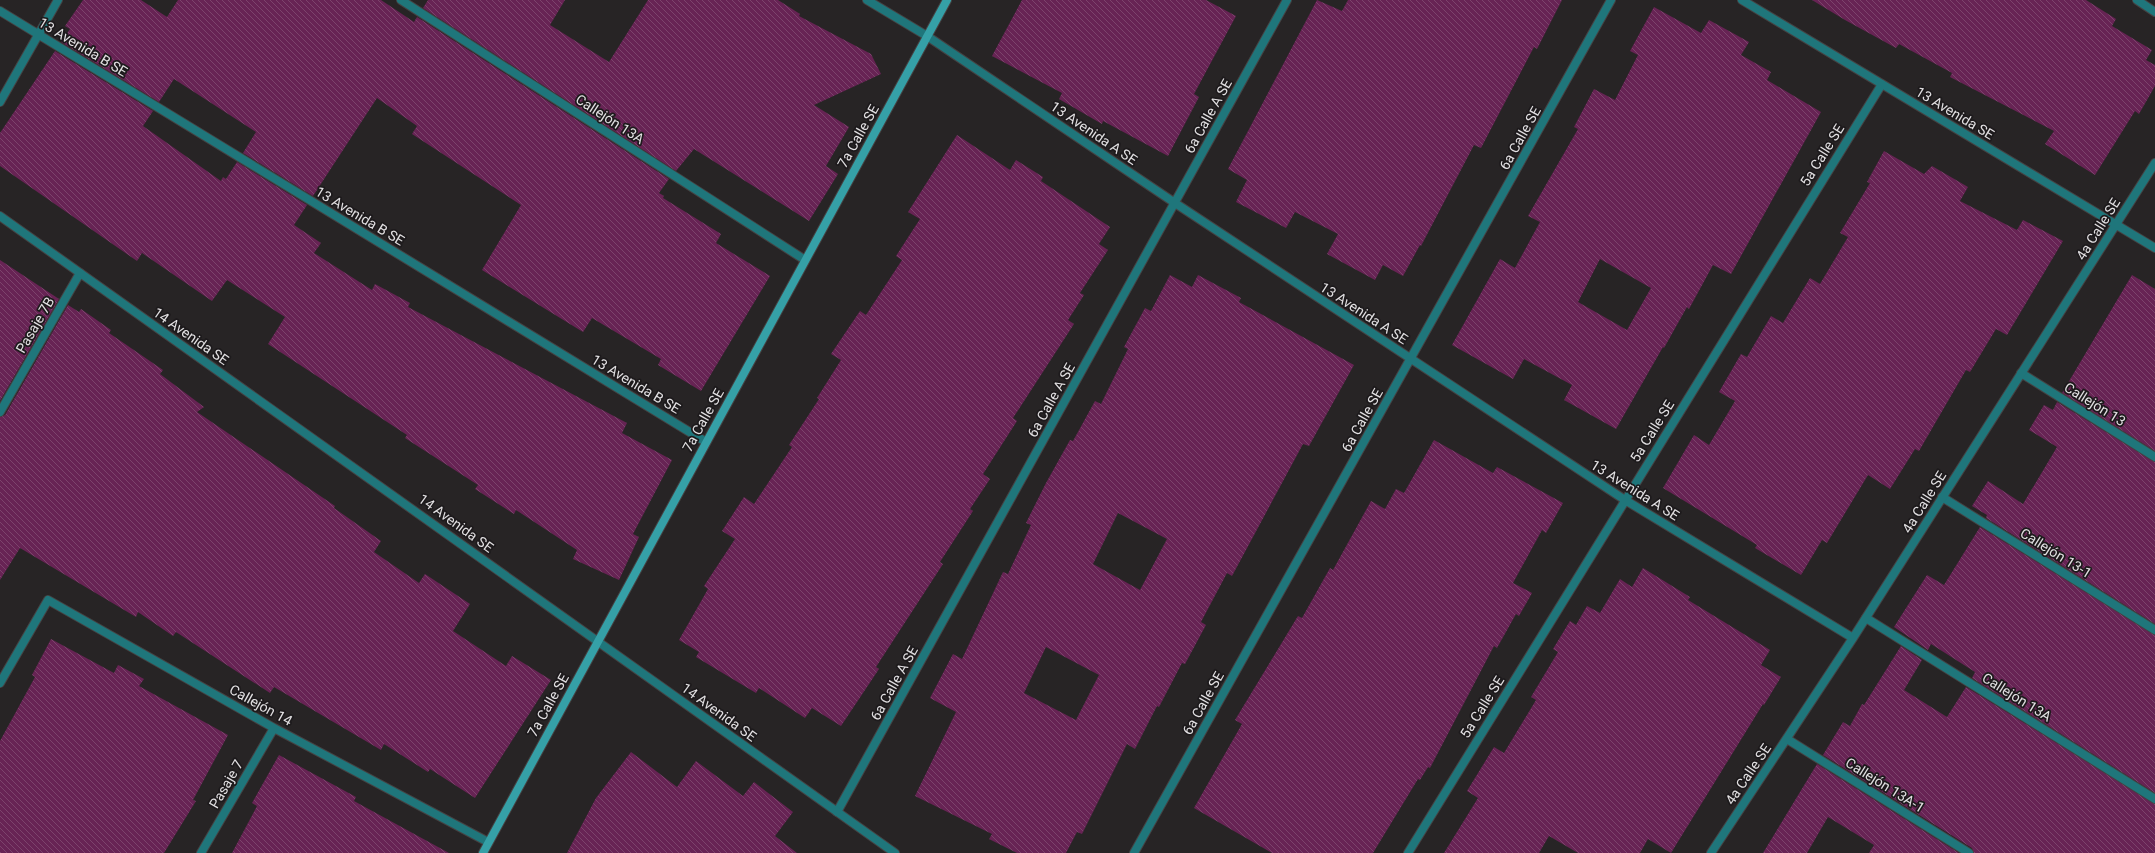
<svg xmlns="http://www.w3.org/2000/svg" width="2155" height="853" font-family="Roboto,sans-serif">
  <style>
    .building { fill: url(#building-back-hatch); fill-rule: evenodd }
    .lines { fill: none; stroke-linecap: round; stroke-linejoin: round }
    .service-casing { stroke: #454243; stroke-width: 10 }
    .minor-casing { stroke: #454243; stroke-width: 10 }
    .tertiary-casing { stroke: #454243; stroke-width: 10 }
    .secondary-casing { stroke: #454243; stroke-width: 10 }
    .service { stroke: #1f767b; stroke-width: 8 }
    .minor { stroke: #1f767b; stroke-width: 8 }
    .tertiary { stroke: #1f767b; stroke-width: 8 }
    .secondary { stroke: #35a0a7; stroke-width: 8 }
    .labels { text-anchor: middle; stroke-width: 3.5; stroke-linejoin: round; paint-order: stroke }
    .street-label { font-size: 14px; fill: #e2e0e2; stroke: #1d1a1c }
  </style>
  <defs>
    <pattern id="building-back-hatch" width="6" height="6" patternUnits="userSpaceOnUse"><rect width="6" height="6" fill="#672354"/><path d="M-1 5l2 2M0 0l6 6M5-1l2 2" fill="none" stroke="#7c436c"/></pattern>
  </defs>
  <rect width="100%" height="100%" fill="#272425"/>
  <!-- building -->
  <path class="building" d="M83,0H141L167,17L178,0H381L414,22L417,17L669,179L659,193L664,196L663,198L721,234L716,243L770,276L701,391L658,365L661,359L592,318L583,332L482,270L521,205L412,134L417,126L377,98L313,196L243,153L256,132L174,79L159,102L61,42L70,29L65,26Z
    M428,0H565L550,25L609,62L648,0H778L800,14L799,16L871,54L881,74L814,105L849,127L826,166L838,174L809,221L694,149L676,171L423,8Z
    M1022,0H1206L1236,16L1194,94L1199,97L1168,156L1103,121L1102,124L1059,99L1062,93L992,56Z
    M1317,0L1342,11L1348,0H1562L1537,49L1534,47L1481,148L1474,145L1421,246L1420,245L1403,276L1383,265L1375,280L1327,254L1338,234L1295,212L1286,228L1236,202L1247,180L1228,169Z
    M1812,0H2086L2116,19L2112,26L2152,50L2146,60L2155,65V86L2139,114L2135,111L2095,175L2045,144L2054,131L1950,77L1952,73L1899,44L1896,48L1845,20Z
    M1654,7L1701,33L1709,20L1749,42L1741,55L1771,72L1767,80L1821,112L1731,274L1713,265L1689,309L1687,307L1664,348L1663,347L1616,429L1564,400L1572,385L1524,359L1513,379L1452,345L1500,259L1515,268L1540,222L1528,216L1578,129L1574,127L1594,89L1615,100L1638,55L1630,51ZM1600,259L1651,288L1627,330L1578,302Z
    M55,51L153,111L143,126L221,181L223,177L226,179L237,162L307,205L294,225L321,243L314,253L372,290L375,284L410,303L408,307L627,423L622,433L672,460L633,534L639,537L619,580L573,559L577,550L516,510L514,514L475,489L478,485L405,438L407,435L268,344L285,317L227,280L212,301L142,253L137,261L0,166V133Z
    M957,135L1010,170L1016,160L1043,177L1041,181L1110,227L1099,244L1108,250L1080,293L1084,295L1068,320L1074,324L1013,418L1017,421L983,474L990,479L970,509L973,511L940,562L943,564L876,667L879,669L841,726L812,708L805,718L759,688L756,693L696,657L699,652L679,640L708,589L704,586L735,539L722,531L744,497L754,504L792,447L789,445L819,399L817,398L841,360L831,354L860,311L866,315L902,260L896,256L920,219L908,212Z
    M1884,151L1924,174L1932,166L1968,187L1960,201L2017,230L2023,220L2063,241L2007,335L1996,329L1970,372L1966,370L1919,451L1915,449L1890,489L1868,475L1827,543L1822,540L1801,575L1755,548L1757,545L1663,488L1694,435L1709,445L1735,401L1719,392L1741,354L1747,357L1771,316L1783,323L1810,278L1820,284L1848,237L1840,233L1870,183L1867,182Z
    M0,260L59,299L0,401Z
    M1170,275L1192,287L1198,275L1241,298L1239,302L1354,365L1309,446L1303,444L1232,576L1227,573L1201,622L1206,625L1185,664L1182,663L1159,707L1157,706L1135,749L1127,744L1082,834L1077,832L1066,853H1017L989,839L992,834L915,796L956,712L930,698L953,654L962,659L1003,572L1008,574L1031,525L1026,523L1046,483L1070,440L1073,441L1095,401L1101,404L1128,349L1124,347L1145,308L1151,311ZM1118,513L1167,539L1140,590L1093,564ZM1046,647L1099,675L1076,720L1024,693Z
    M2132,275L2155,289V451L2062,393Z
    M68,305L79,312L81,309L111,330L109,333L163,370L160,374L204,407L197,412L335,506L334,508L381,541L374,552L419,583L425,574L470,604L453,631L506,666L512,656L551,680L475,798L430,769L428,772L384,744L381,750L274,687L270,693L176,632L173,636L138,612L136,617L20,548L0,580V417L5,415Z
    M2057,402L2155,462V624L1986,518L1987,515L1972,506L1988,481L2023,504L2057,447L2029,430L2044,405L2053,410Z
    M1434,440L1493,473L1497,467L1563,503L1546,533L1542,530L1513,583L1532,593L1519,616L1516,614L1497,648L1494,646L1430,768L1428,767L1420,780L1418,779L1373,853H1272L1194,808L1242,724L1235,720L1298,616L1302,618L1330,568L1333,570L1371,501L1385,509L1396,489L1404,493Z
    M1980,527L2155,635V793L1972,678L1975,672L1931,644L1928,650L1894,627L1927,575L1944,585Z
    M1643,568L1690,597L1688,600L1770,650L1761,665L1781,677L1764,705L1763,704L1671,853L1648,839L1640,853H1578L1549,836L1539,853H1444L1478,798L1467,791L1494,747L1504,753L1536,700L1531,697L1558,652L1553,649L1570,621L1576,625L1587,606L1600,613L1620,579L1632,587Z
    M51,639L114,673L118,665L144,679L139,686L228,735L193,800L196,801L164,853H0V741L35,677L32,675Z
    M1901,646L1922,660L1904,690L1947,717L1966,687L2155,804V853H1974L1972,848L1823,755L1843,722L1850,726L1862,704L1864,705Z
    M631,752L677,787L696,761L743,796L754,782L793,812L775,836L797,853H567L596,798Z
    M279,755L356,797L354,801L449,853H232L257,806L252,803Z
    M1817,764L1959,853H1869L1874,845L1828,817L1807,853H1763Z"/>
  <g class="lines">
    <defs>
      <path id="service" d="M401,0L805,260
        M2137,0L2155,12
        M2021,373L2155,457
        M0,412L80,273
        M1942,497L2155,630
        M1866,618L2155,799
        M0,683L48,600L274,728L488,842
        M1787,739L1969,853
        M201,853L274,728"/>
      <path id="minor" d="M867,0L927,36L1175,203L1625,500L1853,638
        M1742,0L2155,248
        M0,11L706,442
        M0,102L58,0
        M837,812L1287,0
        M1134,853L1611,0
        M1408,853L1882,84
        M1711,853L1853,638L2155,163"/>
      <path id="tertiary" d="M0,216L895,853"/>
      <path id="secondary" d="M483,853L947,0"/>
    </defs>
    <!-- service casing -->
    <use href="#service" class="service-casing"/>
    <!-- minor casing -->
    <use href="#minor" class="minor-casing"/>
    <!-- tertiary casing -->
    <use href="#tertiary" class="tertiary-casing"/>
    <!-- secondary casing -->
    <use href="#secondary" class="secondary-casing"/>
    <!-- service -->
    <use href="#service" class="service"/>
    <!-- minor -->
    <use href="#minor" class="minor"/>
    <!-- tertiary -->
    <use href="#tertiary" class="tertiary"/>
    <!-- secondary -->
    <use href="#secondary" class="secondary"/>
  </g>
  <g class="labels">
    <!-- street labels -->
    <g class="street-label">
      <text transform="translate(83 47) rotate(31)" y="5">13 Avenida B SE</text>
      <text transform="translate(1955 113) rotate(31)" y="5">13 Avenida SE</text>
      <text transform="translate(1208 116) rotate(-61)" y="5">6a Calle A SE</text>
      <text transform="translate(610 119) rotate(33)" y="5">Callejón 13A</text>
      <text transform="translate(1094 133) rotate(34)" y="5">13 Avenida A SE</text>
      <text transform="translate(858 136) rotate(-61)" y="5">7a Calle SE</text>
      <text transform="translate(1520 138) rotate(-61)" y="5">6a Calle SE</text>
      <text transform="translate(1822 155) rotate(-58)" y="5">5a Calle SE</text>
      <text transform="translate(360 216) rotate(31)" y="5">13 Avenida B SE</text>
      <text transform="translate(2098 229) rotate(-58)" y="5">4a Calle SE</text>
      <text transform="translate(1364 313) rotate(33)" y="5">13 Avenida A SE</text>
      <text transform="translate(35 325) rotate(-60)" y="5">Pasaje 7B</text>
      <text transform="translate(191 336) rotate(35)" y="5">14 Avenida SE</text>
      <text transform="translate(636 384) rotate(31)" y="5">13 Avenida B SE</text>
      <text transform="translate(1051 400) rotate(-61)" y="5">6a Calle A SE</text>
      <text transform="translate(2095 404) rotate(32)" y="5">Callejón 13</text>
      <text transform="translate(703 420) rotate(-61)" y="5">7a Calle SE</text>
      <text transform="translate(1362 420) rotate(-61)" y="5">6a Calle SE</text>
      <text transform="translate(1652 431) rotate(-58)" y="5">5a Calle SE</text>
      <text transform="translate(1635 490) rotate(32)" y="5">13 Avenida A SE</text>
      <text transform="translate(1924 502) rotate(-58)" y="5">4a Calle SE</text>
      <text transform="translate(456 523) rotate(36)" y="5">14 Avenida SE</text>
      <text transform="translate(2056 553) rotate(32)" y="5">Callejón 13-1</text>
      <text transform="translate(894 683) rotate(-61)" y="5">6a Calle A SE</text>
      <text transform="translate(2017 697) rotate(32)" y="5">Callejón 13A</text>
      <text transform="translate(1203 703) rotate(-61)" y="5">6a Calle SE</text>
      <text transform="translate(261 705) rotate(29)" y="5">Callejón 14</text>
      <text transform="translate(548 705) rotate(-61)" y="5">7a Calle SE</text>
      <text transform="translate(1482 707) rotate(-58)" y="5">5a Calle SE</text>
      <text transform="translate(719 712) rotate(36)" y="5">14 Avenida SE</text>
      <text transform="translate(1748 774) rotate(-56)" y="5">4a Calle SE</text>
      <text transform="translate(226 784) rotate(-60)" y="5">Pasaje 7</text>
      <text transform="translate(1885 785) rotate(32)" y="5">Callejón 13A-1</text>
    </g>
  </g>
</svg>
